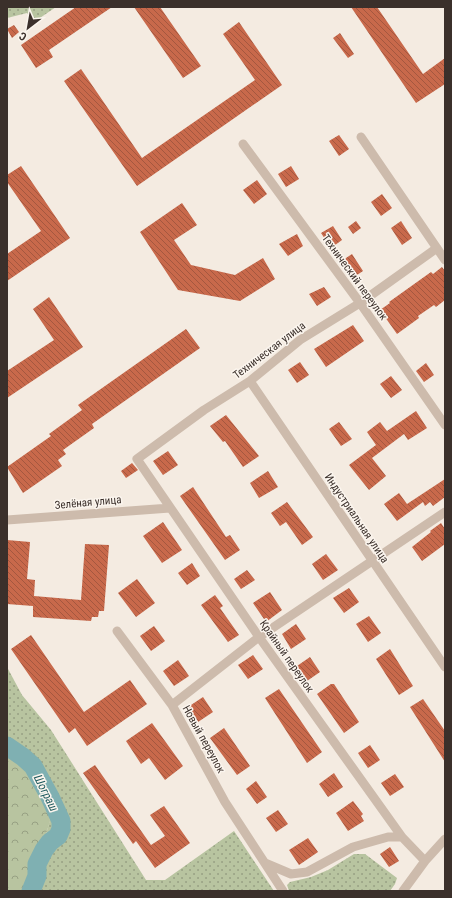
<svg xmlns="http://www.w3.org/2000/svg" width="452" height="898" font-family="'Roboto Condensed',sans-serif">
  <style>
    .grass { fill: url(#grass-dots) }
    .park { fill: url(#park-crowns) }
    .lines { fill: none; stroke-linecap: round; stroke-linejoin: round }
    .river { stroke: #7fb0b2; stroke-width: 19 }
    .building { fill: url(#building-back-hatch) }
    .street { stroke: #cdbbac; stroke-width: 9 }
    .labels { text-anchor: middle; stroke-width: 3; stroke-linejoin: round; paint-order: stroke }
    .street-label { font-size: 11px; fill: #3b302b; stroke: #fbf5ee }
    .water-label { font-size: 12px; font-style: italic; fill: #1f5a5e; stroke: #fbf5ee }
  </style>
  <defs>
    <pattern id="grass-dots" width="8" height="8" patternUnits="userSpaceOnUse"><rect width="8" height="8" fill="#b8c4a0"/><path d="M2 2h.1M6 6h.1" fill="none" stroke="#97a083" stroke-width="1.8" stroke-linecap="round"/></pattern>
    <pattern id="park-crowns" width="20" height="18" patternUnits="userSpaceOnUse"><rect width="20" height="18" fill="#b8c4a0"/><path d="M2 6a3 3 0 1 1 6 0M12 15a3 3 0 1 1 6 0" fill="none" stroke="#97a083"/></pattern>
    <pattern id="building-back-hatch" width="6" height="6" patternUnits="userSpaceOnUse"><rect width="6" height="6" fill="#c8694b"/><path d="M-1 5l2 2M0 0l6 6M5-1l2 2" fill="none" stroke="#a4573f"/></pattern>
  </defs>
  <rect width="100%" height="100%" fill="#f4ebe1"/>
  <!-- grass -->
  <path class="grass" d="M7,7H56L34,22L27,13L7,18Z
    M7,667L22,695L51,730L146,880H165L234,831L274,891H25L37,849L46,834L50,820L49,802L12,754L7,751Z
    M354,854H365L397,878L395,884L390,891H289L287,885L290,882L311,877L328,870Z"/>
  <!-- park -->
  <path class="park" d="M7,751L28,767L49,802L50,821L46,834L37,849L25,891H7Z"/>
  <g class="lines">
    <!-- river -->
    <path class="river" d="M7,746L23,757L33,766L50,797L61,821V829L58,836L50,842L44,850L37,864V876L31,891"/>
  </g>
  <!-- building -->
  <path class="building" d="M76,7H112L49,50L53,57L36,68L21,45Z
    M134,7H160L201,66L183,78Z
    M351,7H377L423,74L445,58V84L416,103Z
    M239,22L282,85L137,186L64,81L81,69L142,158L255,80L223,34Z
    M14,25L19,32L12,38L7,29Z
    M340,33L354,54L348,58L333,38Z
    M339,135L349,149L339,156L329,141Z
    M21,166L70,238L7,281V254L41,231L7,182V175Z
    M291,166L299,179L286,187L278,174Z
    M257,180L267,194L254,204L243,190Z
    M382,194L392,208L381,216L371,202Z
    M182,203L197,225L174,240L191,265L235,275L263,258L275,279L240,301L178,290L140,232Z
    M356,221L361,228L353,234L348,227Z
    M401,221L412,238L402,245L391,228Z
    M333,226L342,240L331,248L321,233Z
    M297,234L303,246L288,256L279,244Z
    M352,254L363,271L351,279L340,262Z
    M442,267L445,271V300L436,307L434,305L418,316L419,318L397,334L380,310L390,303L389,302L431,272L433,274Z
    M324,287L331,297L317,306L309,294Z
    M49,297L83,347L7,398V371L54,340L33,309Z
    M353,325L364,341L326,367L314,349Z
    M186,329L200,348L92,424L94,428L63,450L66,454L58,460L62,466L23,493L7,467L51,436L49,434L82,410L78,405Z
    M300,362L309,375L297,383L288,370Z
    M426,363L434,375L424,382L416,371Z
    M391,376L402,390L391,398L380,384Z
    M416,411L427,428L408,440L404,434L372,458L386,476L369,490L349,465L376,445L367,432L380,422L387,431Z
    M226,415L259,456L243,467L225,441L223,442L210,426Z
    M339,422L352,439L341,446L329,429Z
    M168,451L178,465L163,475L153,461Z
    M132,463L138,470L126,478L121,471Z
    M268,471L278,487L259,498L250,483Z
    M445,479V497L433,506L430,502L425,506L423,502L397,521L384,504L399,493L407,504Z
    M193,487L226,537L230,535L240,550L225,560L180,496Z
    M287,502L313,537L302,545L286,522L280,526L271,513Z
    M163,522L182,550L162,563L143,536Z
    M441,523L445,529V544L422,561L412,547L431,532L430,531Z
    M7,540L30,542L27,579L35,580L34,596L81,600L85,544L109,545L104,611H99L98,617H92L91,621L33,617V606L7,604Z
    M326,554L338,570L323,580L312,564Z
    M192,563L200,576L187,585L178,573Z
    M247,570L255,580L241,589L234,579Z
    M137,579L155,603L136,617L118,593Z
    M349,588L359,602L344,613L333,598Z
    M270,592L282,610L266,622L253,603Z
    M215,595L223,606L220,608L239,635L228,642L201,605Z
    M369,616L381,633L368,642L356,624Z
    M296,624L306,639L291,649L282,634Z
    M154,626L165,641L151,651L140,636Z
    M31,635L84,712L130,680L147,704L87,746L75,728L69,733L11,649Z
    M390,649L413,686L399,695L376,659Z
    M253,655L263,669L248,679L238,665Z
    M310,657L320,672L307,681L297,666Z
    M178,660L189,676L174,686L163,671Z
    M331,684H334L359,722L344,733L317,694Z
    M279,689L322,752L307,763L265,698Z
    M203,697L213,712L198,722L188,707Z
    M423,699L445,731V762L410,707Z
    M152,723L183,766L165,780L149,758L141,764L126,741Z
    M224,728L250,766L237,775L210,738Z
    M370,745L380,760L368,768L358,753Z
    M95,765L151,845L165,836L150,815L164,806L190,843L155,868L136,841L133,844L83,773Z
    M334,773L343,787L328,797L319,784Z
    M395,774L404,787L390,796L381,783Z
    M256,781L267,797L257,804L246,789Z
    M353,801L363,814L361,816L364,821L348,831L336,813Z
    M278,810L288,824L276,832L266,818Z
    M308,838L318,852L299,865L289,850Z
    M390,847L399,861L389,867L380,854Z"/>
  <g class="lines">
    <!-- street -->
    <path class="street" d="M361,137L445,260
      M243,144L360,303L445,425
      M250,381L445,667
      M7,520L170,508
      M117,631L172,705L225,802L283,891
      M172,705L259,637L445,512
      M425,861L402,837L259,637L137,459L204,410L250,381L300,340L360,303L437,248
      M265,863L291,874L307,872L353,847L388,837H402
      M403,891L425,861L445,839"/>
  </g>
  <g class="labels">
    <!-- street labels -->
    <g class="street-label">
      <text transform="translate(355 277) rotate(54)" y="4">Технический переулок</text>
      <text transform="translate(269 350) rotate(-37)" y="4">Техническая улица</text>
      <text transform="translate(88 502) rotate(-5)" y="4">Зелёная улица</text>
      <text transform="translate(357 518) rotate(56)" y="4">Индустриальная улица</text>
      <text transform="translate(287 656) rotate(55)" y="4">Крайный переулок</text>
      <text transform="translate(204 739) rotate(61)" y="4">Новый переулок</text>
    </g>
    <!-- water labels -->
    <g class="water-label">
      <text transform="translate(46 793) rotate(63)" y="4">Шограш</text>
    </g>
  </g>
  <!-- border -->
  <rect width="452" height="898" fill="none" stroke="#3b302b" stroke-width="16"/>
  <!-- north arrow -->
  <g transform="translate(28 28) rotate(211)" stroke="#fbf5ee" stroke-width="3" paint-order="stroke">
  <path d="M0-3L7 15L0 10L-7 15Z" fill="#3b302b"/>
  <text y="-6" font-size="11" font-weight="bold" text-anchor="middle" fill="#3b302b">С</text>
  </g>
</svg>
